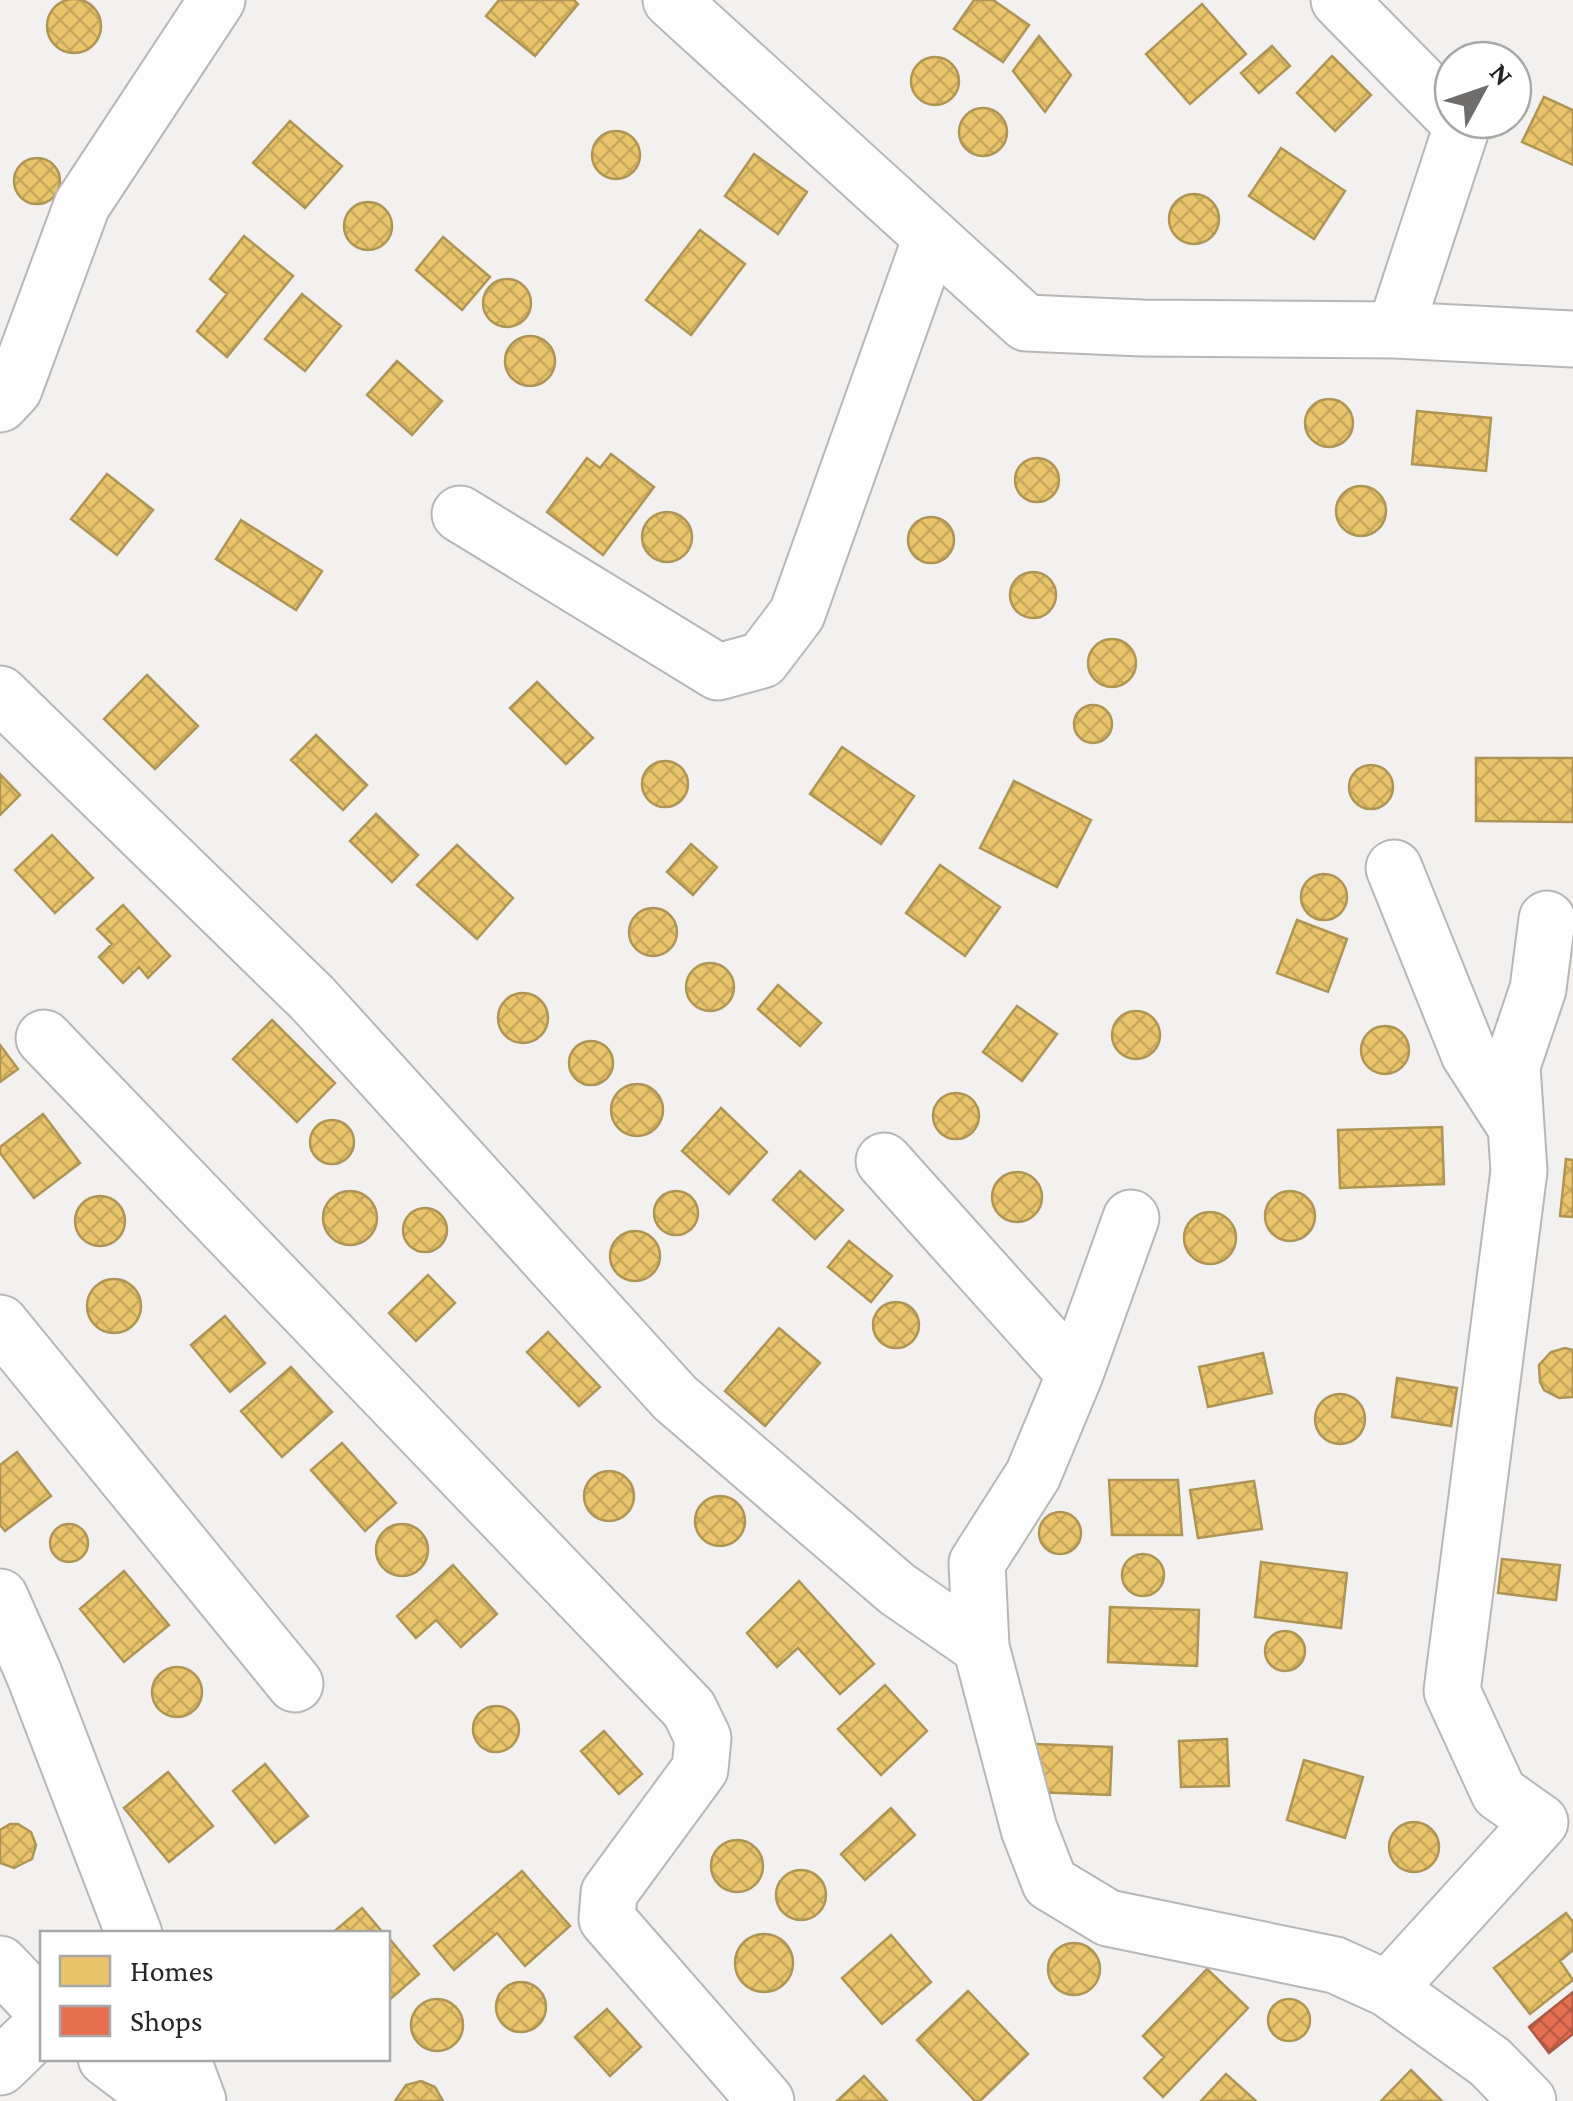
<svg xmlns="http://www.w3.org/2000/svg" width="1573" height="2101" font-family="'Crimson Pro',serif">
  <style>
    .homes { fill: url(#homes-cross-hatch); stroke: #af9555; stroke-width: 2.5 }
    .shops { fill: url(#shops-cross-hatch); stroke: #ad5944; stroke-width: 2.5 }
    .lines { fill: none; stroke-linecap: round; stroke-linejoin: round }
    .minor-casing { stroke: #b9b7b6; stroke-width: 59 }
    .minor { stroke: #fdfdfd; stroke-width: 55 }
  </style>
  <defs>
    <pattern id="homes-cross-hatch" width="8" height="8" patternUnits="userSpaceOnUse" patternTransform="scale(2.5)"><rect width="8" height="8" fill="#e9c46a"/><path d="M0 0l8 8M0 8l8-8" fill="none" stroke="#c8a85c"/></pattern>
    <pattern id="shops-cross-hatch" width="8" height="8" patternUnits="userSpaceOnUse" patternTransform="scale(2.5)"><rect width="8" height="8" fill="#e76f51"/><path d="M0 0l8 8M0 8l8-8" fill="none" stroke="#bb5b43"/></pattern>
  </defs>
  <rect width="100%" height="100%" fill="#f3f1ef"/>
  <!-- homes -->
  <path class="homes" d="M47 26a27 27 0 1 1 54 0a27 27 0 1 1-54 0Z
    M499,0H574L578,4L535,56L486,16Z
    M974,0H993L1029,25L1003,62L954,29Z
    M1202,4L1246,54L1190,104L1146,54Z
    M1039,36L1071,75L1045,112L1013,71Z
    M1272,46L1290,66L1259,93L1241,73Z
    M1332,56L1371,95L1335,131L1297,93Z
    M911 81a24 24 0 1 1 48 0a24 24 0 1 1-48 0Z
    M1544,97L1573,110V165L1522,142Z
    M959 132a24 24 0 1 1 48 0a24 24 0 1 1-48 0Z
    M290,121L342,166L305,208L253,163Z
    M592 155a24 24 0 1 1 48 0a24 24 0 1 1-48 0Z
    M1281,148L1345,191L1314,239L1249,196Z
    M754,154L807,192L778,234L725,196Z
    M14 181a23 23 0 1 1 46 0a23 23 0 1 1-46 0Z
    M1169 219a25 25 0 1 1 50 0a25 25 0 1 1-50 0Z
    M344 226a24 24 0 1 1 48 0a24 24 0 1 1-48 0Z
    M700,230L745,264L691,335L646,300Z
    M244,236L293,276L227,357L197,331L227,294L210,279Z
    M443,237L490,277L462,310L416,270Z
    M483 303a24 24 0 1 1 48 0a24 24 0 1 1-48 0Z
    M302,294L341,326L305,371L265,339Z
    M505 361a25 25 0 1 1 50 0a25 25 0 1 1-50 0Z
    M397,361L442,401L412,435L367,395Z
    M1305 423a24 24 0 1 1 48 0a24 24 0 1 1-48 0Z
    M1417,411L1491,418L1486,471L1412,464Z
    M611,454L654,487L603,555L547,512L587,458L600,468Z
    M1015 480a22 22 0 1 1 44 0a22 22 0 1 1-44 0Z
    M107,474L153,510L117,555L71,519Z
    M1336 511a25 25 0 1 1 50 0a25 25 0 1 1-50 0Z
    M642 537a25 25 0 1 1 50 0a25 25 0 1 1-50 0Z
    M908 540a23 23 0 1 1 46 0a23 23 0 1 1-46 0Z
    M241,520L322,571L296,610L216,559Z
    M1010 595a23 23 0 1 1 46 0a23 23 0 1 1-46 0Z
    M1088 663a24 24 0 1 1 48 0a24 24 0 1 1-48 0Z
    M147,675L198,726L155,769L104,719Z
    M537,682L593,738L566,764L510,708Z
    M1074 724a19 19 0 1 1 38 0a19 19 0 1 1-38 0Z
    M316,735L367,785L343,810L291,760Z
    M842,747L914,796L881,844L810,794Z
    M1476,758H1573V822L1476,821Z
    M642 784a23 23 0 1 1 46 0a23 23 0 1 1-46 0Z
    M1349 787a22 22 0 1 1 44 0a22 22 0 1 1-44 0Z
    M0,774L20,795L0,815Z
    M1014,781L1091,820L1057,887L980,848Z
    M376,814L418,855L392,882L350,841Z
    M52,835L93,878L55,913L15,870Z
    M691,844L717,867L693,895L667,872Z
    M457,845L513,898L477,939L417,885Z
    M940,865L1000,907L965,956L906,913Z
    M1301 897a23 23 0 1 1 46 0a23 23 0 1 1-46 0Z
    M123,905L170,956L148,978L139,967L123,983L99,957L112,944L97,929Z
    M629 932a24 24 0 1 1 48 0a24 24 0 1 1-48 0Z
    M1297,920L1347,939L1328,992L1277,973Z
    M686 987a24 24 0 1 1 48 0a24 24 0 1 1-48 0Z
    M778,985L821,1023L800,1046L758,1009Z
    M498 1018a25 25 0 1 1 50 0a25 25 0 1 1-50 0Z
    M1017,1006L1057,1034L1022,1081L983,1052Z
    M1112 1035a24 24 0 1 1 48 0a24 24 0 1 1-48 0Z
    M272,1020L335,1083L297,1122L233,1059Z
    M1361 1050a24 24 0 1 1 48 0a24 24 0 1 1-48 0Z
    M569 1063a22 22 0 1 1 44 0a22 22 0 1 1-44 0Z
    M0,1045L18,1069L0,1082Z
    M611 1110a26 26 0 1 1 52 0a26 26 0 1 1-52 0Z
    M933 1116a23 23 0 1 1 46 0a23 23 0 1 1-46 0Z
    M721,1108L767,1152L729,1194L682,1151Z
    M43,1114L80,1163L34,1198L0,1153V1147Z
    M310 1142a22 22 0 1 1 44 0a22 22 0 1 1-44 0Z
    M1442,1127L1444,1184L1340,1188L1338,1130Z
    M1566,1159L1573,1160V1217L1560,1216Z
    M800,1171L843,1210L815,1239L773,1200Z
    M992 1197a25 25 0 1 1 50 0a25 25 0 1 1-50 0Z
    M654 1213a22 22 0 1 1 44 0a22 22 0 1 1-44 0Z
    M323 1218a27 27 0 1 1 54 0a27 27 0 1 1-54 0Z
    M1265 1216a25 25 0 1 1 50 0a25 25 0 1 1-50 0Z
    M75 1221a25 25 0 1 1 50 0a25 25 0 1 1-50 0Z
    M403 1230a22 22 0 1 1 44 0a22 22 0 1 1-44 0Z
    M1184 1238a26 26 0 1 1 52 0a26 26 0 1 1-52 0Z
    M610 1256a25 25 0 1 1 50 0a25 25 0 1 1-50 0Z
    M849,1241L892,1276L871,1302L828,1267Z
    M428,1275L455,1303L416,1341L389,1313Z
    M87 1306a27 27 0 1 1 54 0a27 27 0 1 1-54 0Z
    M873 1325a23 23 0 1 1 46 0a23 23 0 1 1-46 0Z
    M225,1316L265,1363L230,1392L191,1345Z
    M779,1328L820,1363L765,1426L725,1391Z
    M548,1332L600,1387L579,1406L527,1352Z
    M1565,1348L1573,1350V1397L1559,1398L1544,1390L1540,1382L1539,1365L1551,1352Z
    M1263,1353L1272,1393L1208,1407L1199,1367Z
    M291,1367L332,1412L282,1457L241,1411Z
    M1397,1378L1457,1388L1451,1426L1392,1417Z
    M1315 1419a25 25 0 1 1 50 0a25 25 0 1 1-50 0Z
    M342,1443L396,1503L365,1531L311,1470Z
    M17,1452L51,1496L5,1531L0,1525V1465Z
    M584 1496a25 25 0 1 1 50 0a25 25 0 1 1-50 0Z
    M1109,1480H1178L1182,1535H1112Z
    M1254,1481L1262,1529L1198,1538L1190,1490Z
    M695 1521a25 25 0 1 1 50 0a25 25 0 1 1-50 0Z
    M1039 1533a21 21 0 1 1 42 0a21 21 0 1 1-42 0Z
    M376 1550a26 26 0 1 1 52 0a26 26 0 1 1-52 0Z
    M50 1543a19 19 0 1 1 38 0a19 19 0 1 1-38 0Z
    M1122 1575a21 21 0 1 1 42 0a21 21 0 1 1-42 0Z
    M1502,1559L1560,1565L1556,1600L1498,1593Z
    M1261,1562L1347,1573L1341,1628L1255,1617Z
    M453,1565L497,1614L461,1647L436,1620L416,1638L397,1616Z
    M124,1571L169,1625L124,1662L80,1609Z
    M799,1581L874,1664L840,1694L798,1648L777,1667L747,1633Z
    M1110,1607L1199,1610L1197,1666L1108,1662Z
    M1265 1651a20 20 0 1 1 40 0a20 20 0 1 1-40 0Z
    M152 1692a25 25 0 1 1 50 0a25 25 0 1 1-50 0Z
    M885,1685L927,1731L881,1775L838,1729Z
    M473 1729a23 23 0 1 1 46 0a23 23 0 1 1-46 0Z
    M604,1731L642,1774L619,1794L581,1751Z
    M1227,1739L1229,1786L1181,1787L1179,1741Z
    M1035,1744L1112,1747L1110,1795L1034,1792Z
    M1304,1760L1363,1777L1345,1838L1287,1820Z
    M265,1764L308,1816L275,1843L233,1791Z
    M168,1772L213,1826L169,1862L124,1808Z
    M891,1808L915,1835L865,1880L841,1854Z
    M1389 1847a25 25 0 1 1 50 0a25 25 0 1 1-50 0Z
    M10,1824H18L31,1832L36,1845L32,1859L14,1868L0,1863V1830Z
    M711 1866a26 26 0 1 1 52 0a26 26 0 1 1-52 0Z
    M776 1895a25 25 0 1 1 50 0a25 25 0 1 1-50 0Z
    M522,1871L570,1926L525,1966L497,1933L454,1970L434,1946Z
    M362,1908L384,1934H331Z
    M1566,1913L1573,1922V1950L1560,1961L1573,1980L1530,2014L1494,1968Z
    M735 1963a29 29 0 1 1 58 0a29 29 0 1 1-58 0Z
    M891,1935L931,1982L882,2024L842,1978Z
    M388,1937L419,1974L388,2001Z
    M1048 1969a26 26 0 1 1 52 0a26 26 0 1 1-52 0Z
    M1207,1969L1248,2008L1163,2097L1144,2078L1164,2057L1143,2036Z
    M496 2007a25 25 0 1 1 50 0a25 25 0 1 1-50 0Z
    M968,1991L1028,2054L980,2101H975L917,2040Z
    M1268 2020a21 21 0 1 1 42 0a21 21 0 1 1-42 0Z
    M411 2025a26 26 0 1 1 52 0a26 26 0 1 1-52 0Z
    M607,2009L641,2047L610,2076L575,2037Z
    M1411,2070L1442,2101H1381Z
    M1226,2074L1256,2101H1201Z
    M864,2076L887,2101H837Z
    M421,2081L435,2087L443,2101H395L406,2085Z"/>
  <!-- shops -->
  <path class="shops" d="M1573,1992V2034L1549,2053L1529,2027Z"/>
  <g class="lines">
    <defs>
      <path id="minor" d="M671,0L1026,323L1142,328L1395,330L1462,126L1457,120
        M1339,0L1453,116
        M1395,330L1573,339
        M0,404L14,389L82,205L217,0
        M460,514L718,672L762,660L797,614L931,238
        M0,694L313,999L675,1398L897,1589L981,1647L1029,1829L1050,1883L1108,1918L1335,1965L1388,1989L1490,2062L1528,2101
        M1394,868L1469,1054L1514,1124
        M44,1038L689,1709L703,1738L700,1769L609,1893L607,1919L766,2101
        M884,1161L1075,1374
        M0,1323L295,1684
        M0,1597L34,1674L134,1934
        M981,1647L977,1563L1033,1475L1075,1374L1131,1218
        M0,1964L42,2008
        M1388,1989L1540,1822L1499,1793L1452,1691L1519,1171L1512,1066L1538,989L1547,919
        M106,2058L163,2101
        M182,2058L198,2101
        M0,2067L42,2026"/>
    </defs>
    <!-- minor casing -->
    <use href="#minor" class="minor-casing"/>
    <!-- minor -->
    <use href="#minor" class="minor"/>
  </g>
  <!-- legend -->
  <rect x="40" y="1931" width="350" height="130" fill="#ffffff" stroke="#a9a8a7" stroke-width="2.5"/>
  <rect x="60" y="1956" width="50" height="30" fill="#e9c46a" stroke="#a9a8a7" stroke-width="2.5"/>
  <text x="130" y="1981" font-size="30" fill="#272624">Homes</text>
  <rect x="60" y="2006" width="50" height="30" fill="#e76f51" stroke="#a9a8a7" stroke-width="2.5"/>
  <text x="130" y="2031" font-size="30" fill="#272624">Shops</text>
  <!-- north arrow -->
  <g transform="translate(1483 90) rotate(50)"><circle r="48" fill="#ffffff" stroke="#a9a8a7" stroke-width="2.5"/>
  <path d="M0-8L18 38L0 25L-18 38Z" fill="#6e6d6b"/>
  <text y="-15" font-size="28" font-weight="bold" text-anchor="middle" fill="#272624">N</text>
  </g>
</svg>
